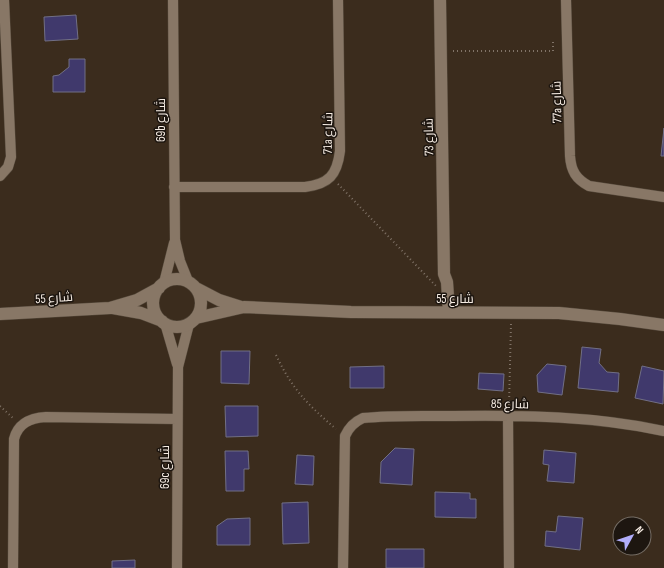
<svg xmlns="http://www.w3.org/2000/svg" width="664" height="568" font-family="'Sofia Sans Condensed',Cairo,sans-serif">
  <style>
    .building { fill: #40396c; stroke: #716f85 }
    .lines { fill: none; stroke-linecap: round; stroke-linejoin: round }
    .street-casing { stroke: #55493b; stroke-width: 11 }
    .secondary-casing { stroke: #55493b; stroke-width: 13 }
    .path { stroke: #807367; stroke-width: 2; stroke-dasharray: 1 3; stroke-linecap: butt }
    .street { stroke: #876; stroke-width: 10 }
    .secondary { stroke: #876; stroke-width: 12 }
    .labels { text-anchor: middle; stroke-width: 3; stroke-linejoin: round; paint-order: stroke }
    .street-label { font-size: 13px; fill: #f6ece3; stroke: #1d1610 }
  </style>
  <rect width="100%" height="100%" fill="#3b2c1d"/>
  <!-- building -->
  <path class="building" d="M76,15L78,39L45,41L44,17Z
    M69,59H85V92H53V76L59,75L69,67Z
    M664,128V156H661Z
    M582,347L601,349L599,363L607,372L619,373L618,392L578,388Z
    M221,351H250L249,384L221,383Z
    M547,364L566,366L562,395L538,392L537,375Z
    M384,366V388H350V367Z
    M642,366L664,371L663,404L635,398Z
    M479,373L504,374L503,391L478,389Z
    M225,406H258V436L226,437Z
    M395,448L414,449L412,485L380,483L381,462Z
    M544,450L576,453L574,483L547,481L549,465L543,464Z
    M225,451H248L249,469H244V491H226Z
    M297,455L314,456L313,485L295,484Z
    M435,492L470,493V499H476V518L435,517Z
    M308,502L309,543L283,544L282,503Z
    M558,516L583,518L580,550L545,546L546,531L556,532Z
    M250,518V545H217V526L227,519Z
    M386,549H424V568H386Z
    M135,560V568H112V561Z"/>
  <g class="lines">
    <defs>
      <path id="street" d="M173,0L175,240L180,261L188,281
        M566,0L570,156C571,171 576,179 589,186L664,197
        M0,176L8,167L11,157L4,0
        M174,187H305C329,184 337,175 340,151L338,0
        M164,283L174,243
        M165,323L177,364
        M508,415L509,568
        M13,568L14,439C18,423 30,418 46,417L177,419
        M177,568L178,367L189,324
        M343,568L345,436C349,427 354,422 363,418C392,415 422,416 452,416C523,415 594,416 664,431"/>
      <path id="secondary" d="M440,0L444,274L447,282L449,312
        M153 303a24 24 0 1 1 48 0a24 24 0 1 1-48 0Z
        M196,288L219,300L241,307
        M113,308L141,313L162,321
        M0,314L110,308L137,300L159,288
        M196,318L244,307L351,312L559,313L620,319L664,325"/>
    </defs>
    <!-- street casing -->
    <use href="#street" class="street-casing"/>
    <!-- secondary casing -->
    <use href="#secondary" class="secondary-casing"/>
    <!-- path -->
    <path class="path" d="M453,51H553V42H556
      M338,184L436,286
      M276,355C292,389 308,405 336,429
      M509,405L511,324
      M0,406L14,419"/>
    <!-- street -->
    <use href="#street" class="street"/>
    <!-- secondary -->
    <use href="#secondary" class="secondary"/>
  </g>
  <g class="labels">
    <!-- street labels -->
    <g class="street-label">
      <text transform="translate(556 102) rotate(-91)" y="5">77a شارع</text>
      <text transform="translate(160 120) rotate(-90)" y="5">69b شارع</text>
      <text transform="translate(327 133) rotate(-89)" y="5">71a شارع</text>
      <text transform="translate(428 137) rotate(-91)" y="5">شارع 73</text>
      <text transform="translate(54 297) rotate(-4)" y="5">شارع 55</text>
      <text x="455" y="303">شارع 55</text>
      <text transform="translate(510 403) rotate(1)" y="5">شارع 85</text>
      <text transform="translate(164 467) rotate(-90)" y="5">69c شارع</text>
    </g>
  </g>
  <!-- north arrow -->
  <g transform="translate(632 536) rotate(50)"><circle r="19" fill="#1d1610" stroke="#746c64"/>
  <path d="M0-3L7 15L0 10L-7 15Z" fill="#b1adfa"/>
  <text y="-6" font-size="11" font-weight="bold" text-anchor="middle" fill="#f6ece3">N</text>
  </g>
</svg>
